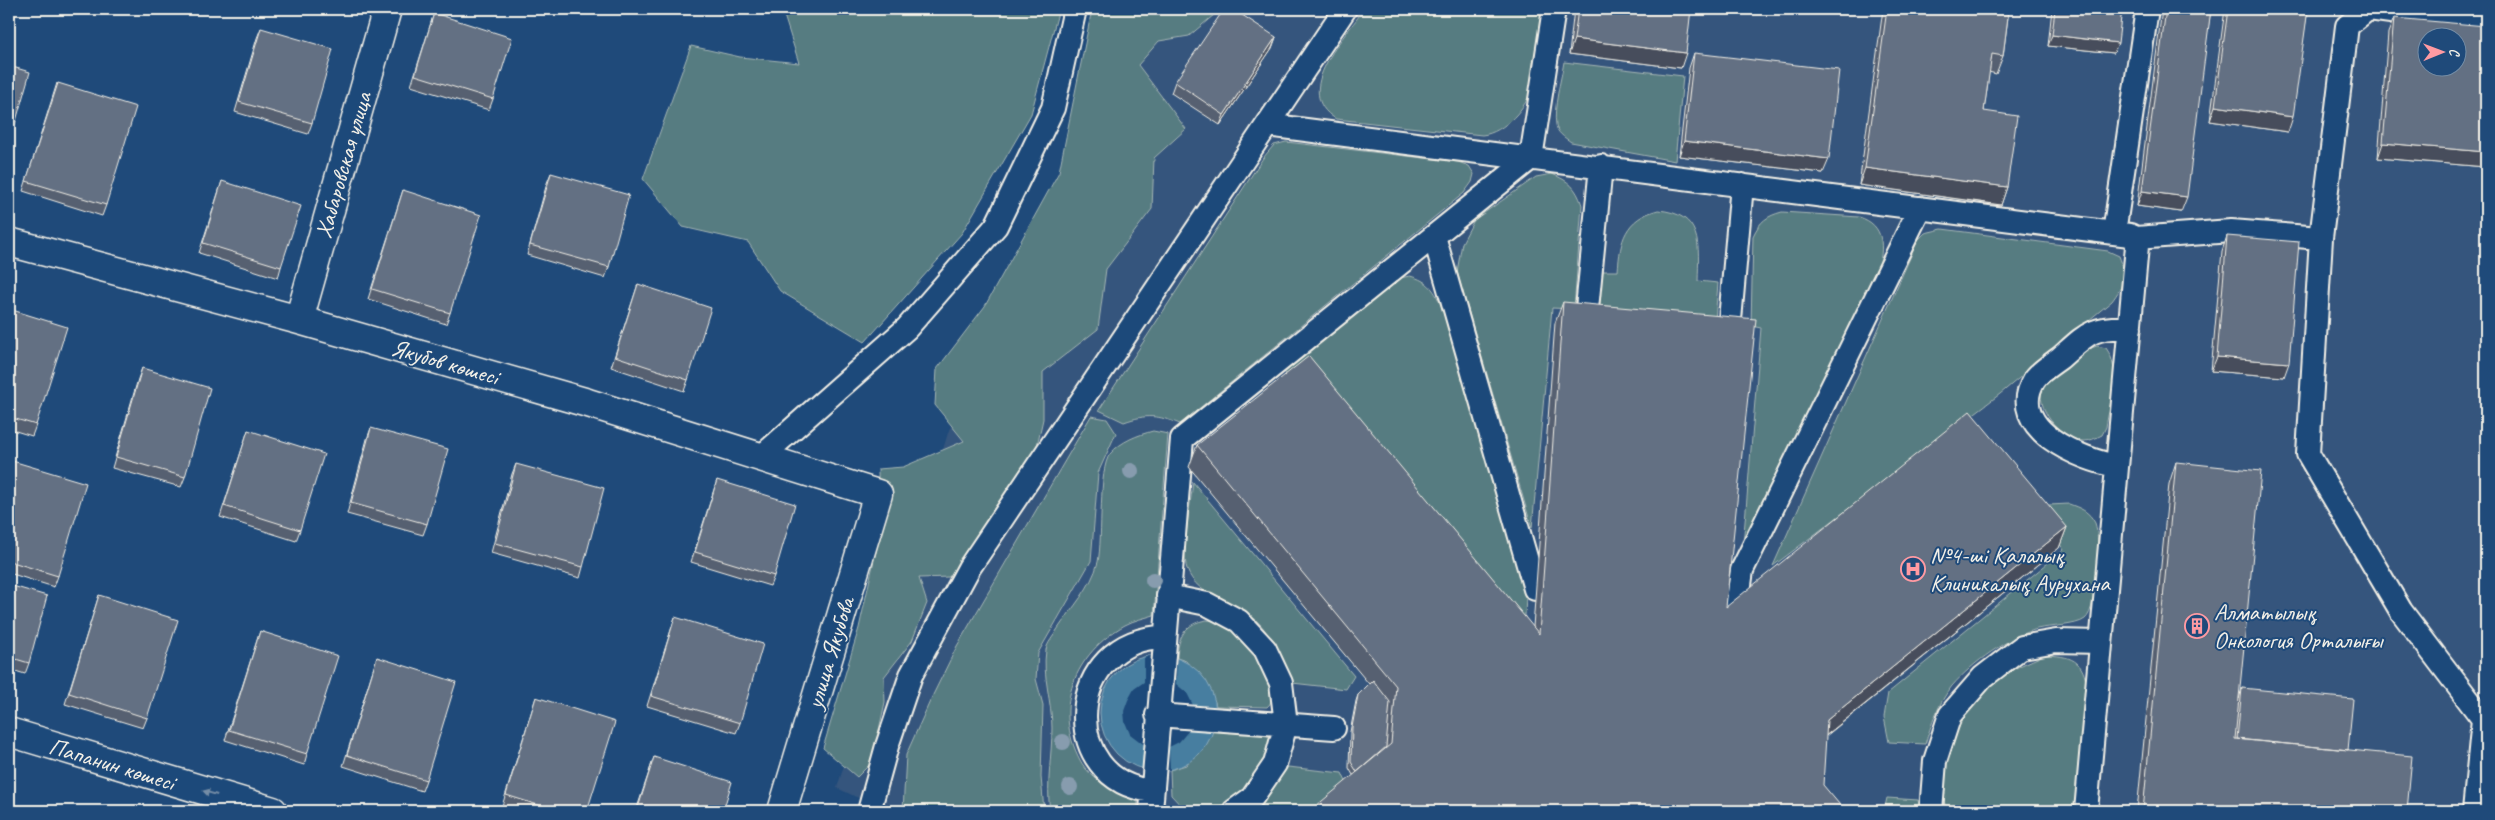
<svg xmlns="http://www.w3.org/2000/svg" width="2495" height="820" font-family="Caveat,sans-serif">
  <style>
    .built { fill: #34557d; fill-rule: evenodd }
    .green { fill: #567b81; stroke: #a5b6b4 }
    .water { fill: #467ea0; stroke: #8cacbd }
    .pier { fill: #1f4a7a }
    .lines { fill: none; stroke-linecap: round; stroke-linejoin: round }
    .lane-casing { stroke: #f4f1e8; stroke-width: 26 }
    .street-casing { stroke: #f4f1e8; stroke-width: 31 }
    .secondary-casing { stroke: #f4f1e8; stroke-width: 31 }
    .lane { stroke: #1f4a7a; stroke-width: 22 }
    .street { stroke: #1f4a7a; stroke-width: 28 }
    .secondary { stroke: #1f4a7a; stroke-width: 28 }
    .tree { fill: #879cae }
    .wall { fill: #566071; stroke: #f4f1e8 }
    .shaded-wall { fill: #464e5c; stroke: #f4f1e8 }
    .building { fill: #647083; stroke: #f4f1e8; fill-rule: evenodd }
    .oneway { fill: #748da6 }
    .labels { text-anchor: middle; stroke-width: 4; stroke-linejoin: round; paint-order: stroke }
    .street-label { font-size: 24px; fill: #f4f1e8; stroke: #1f4a7a }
    .poi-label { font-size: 24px; fill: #f4f1e8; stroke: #1f4a7a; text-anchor: start }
  </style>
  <rect width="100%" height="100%" fill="#1f4a7a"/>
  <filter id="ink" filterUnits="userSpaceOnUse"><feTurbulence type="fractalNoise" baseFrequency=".02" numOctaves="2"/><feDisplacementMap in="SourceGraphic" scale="10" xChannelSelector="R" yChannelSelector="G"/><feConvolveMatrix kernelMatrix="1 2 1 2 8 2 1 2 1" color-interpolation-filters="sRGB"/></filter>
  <g filter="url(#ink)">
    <!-- built -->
    <path class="built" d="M1149,9H2486V811H886L837,788L949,430ZM2428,38H2458V68H2428Z"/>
    <!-- green -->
    <path class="green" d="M782,9H1059L1031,114L962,233L865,342L780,291L748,242L683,227L643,179L691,46L740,57L799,63Z
      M1092,9H1221L1189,36L1159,41L1138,65L1186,129L1154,158L1152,209L1106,269L1098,329L1043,372V419L1036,450L949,577L919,578L927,603L912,641L884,677L885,702L872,762L857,777L823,748L859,628L879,538L878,469L903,467L964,441L935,405L937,369L985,306L1059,172Z
      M1364,9H1544C1541,34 1540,62 1533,86C1527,107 1504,133 1482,135L1336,119C1290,92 1346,36 1364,9Z
      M1564,62L1683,76L1675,161L1571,142C1564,137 1557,133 1556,125C1553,108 1561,80 1564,62Z
      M1286,142L1458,162L1469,166L1474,174L1472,182L1464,193L1180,424C1157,415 1147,414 1124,422L1099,410L1263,158L1274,145Z
      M1552,174C1569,181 1576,187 1582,205L1574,309L1552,308L1532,528L1457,272L1462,243L1474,220L1536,177Z
      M1658,210C1703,214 1699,245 1698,281L1718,283L1715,321L1595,310L1599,271H1618C1620,240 1625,219 1658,210Z
      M1782,212L1859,217C1885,225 1884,247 1878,270L1743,546L1761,328L1751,326L1753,236C1760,221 1767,216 1782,212Z
      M1942,229L2108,251L2119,256C2127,275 2124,285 2112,301L2000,394L1773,566L1918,240L1925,233Z
      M1410,276C1429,281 1435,290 1442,308L1526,596L1524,634L1291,377L1282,371L1395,279Z
      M2097,346L2106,348C2122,370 2110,401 2106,427L2102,435C2096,438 2090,441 2083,441C2062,440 2032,407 2044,385C2049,377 2060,370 2067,364C2077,357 2084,350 2097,346Z
      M1091,416L1107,419L1116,433L1098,473L1091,561L1038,653L1036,679L1043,705L1041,777L1044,811H903L906,755L931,699L957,646Z
      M1153,431L1168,434L1154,615C1145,618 1134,620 1125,625C1075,653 1052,707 1080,760C1091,781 1118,793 1138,802L1137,811H1050C1046,784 1052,756 1052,728C1052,701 1042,677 1046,650C1047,643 1054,636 1057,630C1071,609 1092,587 1098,562C1103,538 1098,469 1110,454C1121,441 1138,435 1153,431Z
      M1193,482L1354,676L1346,689L1292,683C1281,664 1273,635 1256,620C1236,602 1197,598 1187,569C1181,551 1191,502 1193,482Z
      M2069,504C2080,508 2089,511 2095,523C2101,539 2098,609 2085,619C2076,626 2049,626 2037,629C2007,638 1973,662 1952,686C1939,702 1931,725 1925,744L1889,742L1884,717L1888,693L2064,550L2038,514L2049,505Z
      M1207,620C1214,621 1223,622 1229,626C1244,636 1286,693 1267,707L1216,706L1215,702L1186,661L1177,658C1178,637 1185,623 1207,620Z
      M2044,655C2071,656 2084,659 2087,689L2077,811H1946C1936,766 1961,704 1999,678C2013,668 2029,662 2044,655Z
      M1213,729L1265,734L1270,738L1271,743C1256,780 1231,820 1185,810L1171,795L1170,770L1186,765Z
      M1288,767L1342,773L1348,786L1318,811H1254Z
      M1887,798L1918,800L1920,811H1884Z"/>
    <!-- water -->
    <path class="water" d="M1100 713a58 58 0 1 1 116 0a58 58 0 1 1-116 0Z"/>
    <!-- pier -->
    <path class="pier" d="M1152,655L1177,658L1176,684L1187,693L1193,705L1216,706V719L1213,729H1190L1179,742L1169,747L1170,770H1168L1154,771L1147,747L1130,734L1125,722L1124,711L1128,700L1134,689L1144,682V658Z"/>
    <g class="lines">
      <defs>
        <path id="lane" d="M2368,9L2347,26L2321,238L2308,454L2401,611L2483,719L2474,811
          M2369,9L2486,25
          M1267,125L1345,9
          M2114,233L2147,9
          M1434,236L1535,589
          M2136,238L2231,231L2321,238
          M1587,309L1601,166
          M1730,320L1742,185
          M761,457L907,328L996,226L1053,108L1075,9
          M2117,466C2082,460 2005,429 2034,380C2039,372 2052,364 2060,358C2087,334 2092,326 2130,328
          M1168,596L1207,604L1239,621L1265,649L1281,683L1286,724L1275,764L1252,798L1234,811
          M1736,614L1742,570L1920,208
          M1157,715L1334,728
          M1152,791C1057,781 1065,639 1164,637
          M869,811L887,746L911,675L969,568L1267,125L2114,233L2130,235L2136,238L2137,246L2086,811
          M1151,811L1182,439L1531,158L1554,9
          M1931,811L1935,761L1950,715L1983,677L2022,647L2056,641L2101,642"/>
        <path id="street" d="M9,242L299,320L588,403L878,494L782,811
          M299,320L387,9"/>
        <path id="secondary" d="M9,732L273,811"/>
      </defs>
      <!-- lane casing -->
      <use href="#lane" class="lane-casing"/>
      <!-- street casing -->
      <use href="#street" class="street-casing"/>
      <!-- secondary casing -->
      <use href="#secondary" class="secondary-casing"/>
      <!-- lane -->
      <use href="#lane" class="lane"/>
      <!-- street -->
      <use href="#street" class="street"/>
      <!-- secondary -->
      <use href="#secondary" class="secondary"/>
    </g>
    <!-- trees -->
    <g class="tree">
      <circle cx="1131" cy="471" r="8"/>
      <circle cx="1153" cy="580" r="8"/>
      <circle cx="1063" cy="742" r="8"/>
      <circle cx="1070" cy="787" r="8"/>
    </g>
    <!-- wall -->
    <path class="wall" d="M1574,9H1691L1681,68L1569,54Z
      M1883,9H2009L2003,56L1996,74L1989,72L1984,111L2007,187L2001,205L1859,185Z
      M2052,9H2122L2114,53L2048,46Z
      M2162,9H2211L2181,212L2137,206Z
      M2225,9H2308L2288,132L2210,121Z
      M434,13L493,99L489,110L411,86Z
      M2394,18L2486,167L2378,158L2388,33Z
      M261,28L312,123L308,134L235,112L257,38Z
      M1276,37L1272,48L1220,125L1171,93L1175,82Z
      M1694,53L1823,173L1679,156L1689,68Z
      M57,83L106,205L102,216L23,191Z
      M551,173L609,267L605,278L527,255L547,183Z
      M222,181L281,267L278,278L199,253Z
      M403,190L450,313L446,324L368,299Z
      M2227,236L2284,377L2211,371L2222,251Z
      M638,284L688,380L684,391L611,367Z
      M1563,302L1726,607L2067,527L2059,548L1826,736L1353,775L1349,768L1350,732L1356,701L1358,695L1369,684L1189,467L1197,445L1533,627L1555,323Z
      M9,309L36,425L32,436L9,429Z
      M142,368L185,477L181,487L112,468L138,379Z
      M371,428L427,524L423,535L347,514L367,439Z
      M248,430L300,530L296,541L220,517Z
      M9,460L58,576L54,587L9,573Z
      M2176,462L2239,699L2242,688L2348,749L2407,811H2137L2169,484Z
      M516,464L583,567L580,578L491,553L512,474Z
      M717,480L774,576L770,586L691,562Z
      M9,585L29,663L25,674L9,669Z
      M99,595L147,718L143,728L65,704Z
      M675,617L740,723L736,733L647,706Z
      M260,631L307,754L304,765L225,740Z
      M377,657L426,780L422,791L343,766Z
      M536,697L587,811H519L502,806Z
      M654,757L723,811H636Z"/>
    <!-- shaded-wall -->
    <path class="shaded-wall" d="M2052,35L2118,43L2114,53L2048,46Z
      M1276,37L1272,48L1220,125L1224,115Z
      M1574,39L1686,53L1681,68L1569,54Z
      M2215,106L2293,117L2288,132L2210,121Z
      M1684,141L1829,159L1823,173L1679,156Z
      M2383,143L2486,152V167L2378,158Z
      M1865,168L2007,187L2001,205L1859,185Z
      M2142,191L2187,197L2181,212L2137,206Z
      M2217,357L2289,363L2284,377L2211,371Z
      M2067,527L2059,548L1819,741L1827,720Z"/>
    <!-- building -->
    <path class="building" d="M1224,9H1233L1276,37L1224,115L1175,82Z
      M1578,9H1691L1686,53L1574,39Z
      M1887,9H2009L2003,56L1992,54L1984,111L2017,116L2007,187L1865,168Z
      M2055,9H2122L2118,43L2052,35Z
      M2166,9H2211L2187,197L2142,191Z
      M2228,9H2308L2293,117L2215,106Z
      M434,13L512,38L493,99L415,75Z
      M2394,18L2486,26V152L2383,143ZM2428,38H2458V68H2428Z
      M261,28L333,49L312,123L239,102Z
      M1694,53L1839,70L1829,159L1684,141Z
      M9,66L30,72L10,142H9Z
      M58,83L136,107L106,205L26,181Z
      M551,173L629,195L609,267L530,245Z
      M222,181L301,206L281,267L203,243Z
      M403,190L481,215L450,313L372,289Z
      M2227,236L2299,242L2289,363L2217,357Z
      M638,284L711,308L688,380L615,356Z
      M1563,302L1756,319L1726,607L1970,411L2067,527L1827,720L1823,785L1845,811H1310L1391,744L1396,686L1197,445L1309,356L1539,634Z
      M9,309L67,327L36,425L9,417Z
      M142,368L210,388L185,477L116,457Z
      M371,428L448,449L427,524L351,503Z
      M248,430L324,454L300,530L224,506Z
      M9,460L86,483L58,576L9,561Z
      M2176,462L2261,471L2235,739L2412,756L2407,811H2143Z
      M516,464L604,488L583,567L495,543Z
      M717,480L795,504L774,576L695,552Z
      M9,585L47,596L29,663L9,657Z
      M99,595L178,620L147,718L69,693Z
      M675,617L763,644L740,723L651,696Z
      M260,631L338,656L307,754L229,730Z
      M377,657L456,682L426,780L347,755Z
      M1373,680L1390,702L1386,747L1357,772L1351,762L1352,727L1358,695Z
      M2242,688L2353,699L2348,750L2237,739Z
      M536,697L615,722L587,811H557L506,795Z
      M654,757L732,782L723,811H637Z"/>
    <!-- one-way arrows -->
    <defs><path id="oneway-solid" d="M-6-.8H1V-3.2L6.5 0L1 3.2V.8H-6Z" transform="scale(1.25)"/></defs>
    <use class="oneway" href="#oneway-solid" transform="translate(210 793) rotate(-164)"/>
  </g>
  <!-- icons -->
  <defs>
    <symbol id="hospital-ring" viewBox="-11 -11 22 22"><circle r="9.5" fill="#1f4a7a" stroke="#ff9aa2" stroke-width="1.5"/><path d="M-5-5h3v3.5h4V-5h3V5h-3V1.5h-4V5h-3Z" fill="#ff9aa2"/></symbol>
    <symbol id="building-ring" viewBox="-11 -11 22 22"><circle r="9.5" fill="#1f4a7a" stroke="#ff9aa2" stroke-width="1.5"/><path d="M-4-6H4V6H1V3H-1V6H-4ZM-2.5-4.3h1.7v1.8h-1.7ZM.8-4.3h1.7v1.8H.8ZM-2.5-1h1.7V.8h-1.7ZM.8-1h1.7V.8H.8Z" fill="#ff9aa2"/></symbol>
  </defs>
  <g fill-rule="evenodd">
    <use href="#hospital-ring" x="1899" y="555" width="28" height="28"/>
    <use href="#building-ring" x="2183" y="612" width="28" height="28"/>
  </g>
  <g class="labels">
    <!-- street labels -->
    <g class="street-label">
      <text transform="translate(343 165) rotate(-74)" y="8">Хабаровская улица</text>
      <text transform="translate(445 362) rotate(16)" y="8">Якубов көшесі</text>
      <text transform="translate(830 653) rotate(-73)" y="8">улица Якубова</text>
      <text transform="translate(112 764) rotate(17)" y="8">Папанин көшесі</text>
    </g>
    <!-- poi labels -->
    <g class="poi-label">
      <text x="1930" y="563">№4-ші Қалалық<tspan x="1930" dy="28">Клиникалық Аурухана</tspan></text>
      <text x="2214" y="620">Алматылық<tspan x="2214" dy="28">Онкология Орталығы</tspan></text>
    </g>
  </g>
  <!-- margin -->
  <rect width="2495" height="820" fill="none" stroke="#1f4a7a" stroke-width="30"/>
  <rect x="15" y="15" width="2465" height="790" fill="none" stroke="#f4f1e8" stroke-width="2" filter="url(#ink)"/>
  <!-- north arrow -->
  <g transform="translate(2442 52) rotate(89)"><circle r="24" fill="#1f4a7a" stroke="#748da6"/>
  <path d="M0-4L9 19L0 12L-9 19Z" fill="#ff9aa2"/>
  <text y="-8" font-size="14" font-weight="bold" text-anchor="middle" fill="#f4f1e8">С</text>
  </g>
</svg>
